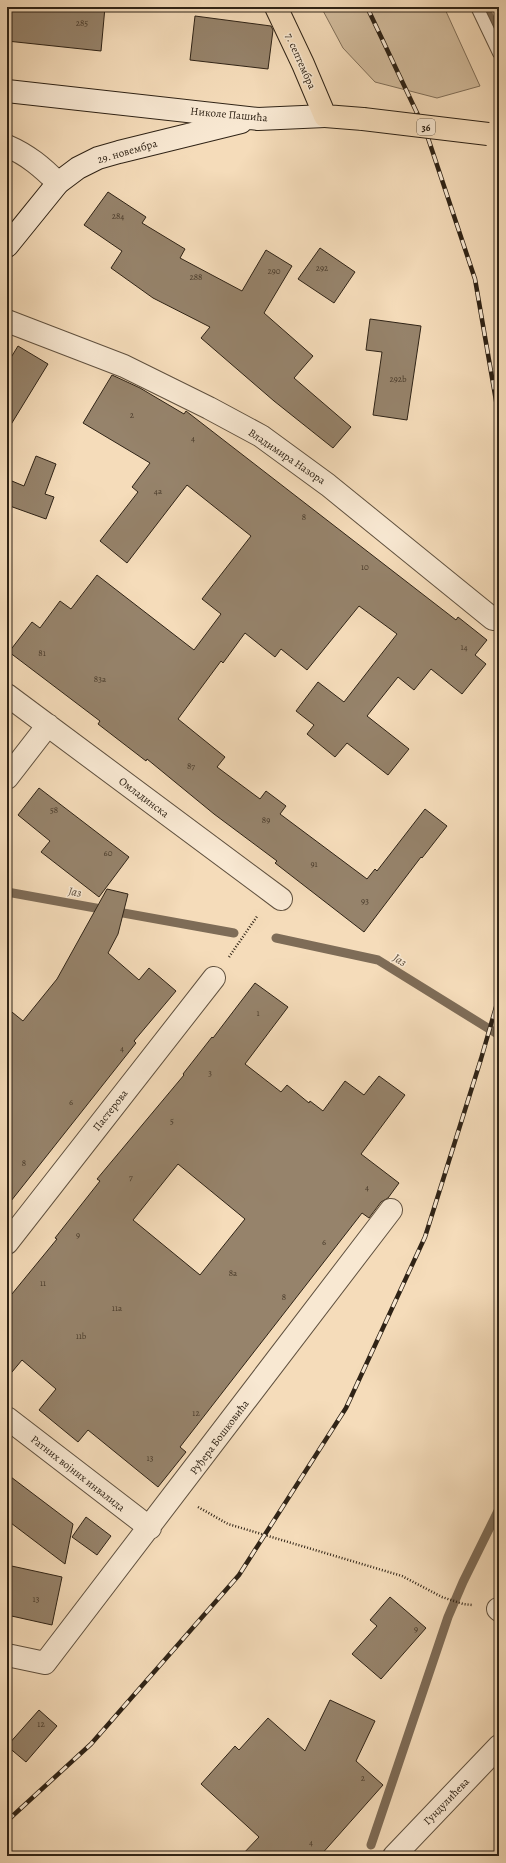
<svg xmlns="http://www.w3.org/2000/svg" width="506" height="1863" font-family="Alegreya,serif">
  <style>
    .green { fill: #d3bd9e; stroke: #81705a }
    .lines { fill: none; stroke-linecap: round; stroke-linejoin: round }
    .stream { stroke: #7e6c57; stroke-width: 9 }
    .building { fill: #96836b; stroke: #2f2316; fill-rule: evenodd }
    .lane-casing { stroke: #60513f; stroke-width: 14 }
    .street-casing { stroke: #60513f; stroke-width: 24 }
    .secondary-casing { stroke: #2f2316; stroke-width: 24 }
    .primary-casing { stroke: #2f2316; stroke-width: 24 }
    .path { stroke: #2f2316; stroke-width: 2.5; stroke-dasharray: 1 2; stroke-linecap: butt }
    .lane { stroke: #f8e8d2; stroke-width: 12 }
    .street { stroke: #f8e8d2; stroke-width: 22 }
    .secondary { stroke: #f8e8d2; stroke-width: 22 }
    .primary { stroke: #f5dcba; stroke-width: 22 }
    .rail-casing { stroke: #2f2316; stroke-width: 4.5 }
    .rail { stroke: #f8e8d2; stroke-width: 3; stroke-dasharray: 9; stroke-linecap: butt }
    .primary-bridge-casing { stroke: #2f2316; stroke-width: 24; stroke-linecap: butt }
    .primary-bridge { stroke: #f5dcba; stroke-width: 22 }
    .labels { text-anchor: middle; stroke-width: 3; stroke-linejoin: round; paint-order: stroke }
    .number-label { font-size: 9px; fill: #493b2b }
    .shield { fill: #f8e8d2; stroke: #6b5e4e; stroke-width: 1 }
    .shield-label { font-size: 10px; font-weight: bold; fill: #2f2316 }
    .street-label { font-size: 11px; fill: #2f2316; stroke: #f8e8d2 }
    .water-label { font-size: 12px; font-style: italic; fill: #5d4e3c; stroke: #f8e8d2 }
  </style>
  <rect width="100%" height="100%" fill="#f5dcba"/>
  <filter id="stains"><feTurbulence type="fractalNoise" baseFrequency=".005" numOctaves="4"/><feColorMatrix values="0 0 0 0 .2 0 0 0 0 .09 0 0 0 0 .02 0 0 0 .5 -.17"/></filter>
  <radialGradient id="worn" r=".72"><stop offset=".6" stop-color="#630" stop-opacity="0"/><stop offset="1" stop-color="#630" stop-opacity=".3"/></radialGradient>
  <!-- green -->
  <path class="green" d="M321,7H444L480,86L437,98L375,82L343,48Z"/>
  <g class="lines">
    <!-- stream -->
    <path class="stream" d="M485,7L499,38
      M7,892L234,933
      M276,938L378,960L499,1035
      M371,1845L448,1617L463,1582L499,1509"/>
  </g>
  <!-- building -->
  <path class="building" d="M7,7H105L101,51L7,41Z
    M195,16L271,26L273,30L268,69L190,60Z
    M108,192L146,217L142,223L185,249L180,258L242,291L266,250L292,266L264,313L313,356L294,378L351,427L333,448L274,401L201,338L210,327L153,298L111,268L122,251L84,225Z
    M320,248L355,272L334,303L298,279Z
    M370,319L421,326L407,420L373,415L382,352L366,350Z
    M18,346L48,364L7,431V364Z
    M112,375L140,388L184,414L186,411L456,620L458,617L487,640L475,655L486,664L462,694L431,669L414,690L398,677L367,716L409,749L388,775L347,743L335,757L307,734L314,725L296,711L318,682L344,702L397,634L359,606L307,670L281,649L275,657L245,633L223,663L221,661L178,719L225,757L217,767L260,799L266,791L286,806L280,814L367,879L375,869L377,871L425,809L447,826L422,858L421,857L364,932L275,863L277,861L214,814L147,759L146,761L98,724L100,721L9,652L32,622L40,628L60,601L71,609L97,575L194,650L221,614L202,599L251,536L187,485L127,563L100,541L138,492L132,487L150,463L83,423Z
    M36,456L56,464L45,494L54,497L46,519L7,505V479L24,486Z
    M39,788L129,857L99,897L41,852L50,841L18,815Z
    M107,889L128,894L118,934L108,953L139,980L149,968L176,991L134,1041L136,1043L7,1206V1008L23,1021L57,979Z
    M255,983L288,1007L245,1064L281,1092L287,1085L309,1103L310,1101L323,1111L345,1081L364,1095L379,1076L405,1095L361,1154L399,1183L388,1198L381,1202L369,1218L362,1213L180,1447L186,1452L158,1487L88,1430L78,1442L39,1410L56,1389L22,1360L7,1378V1300L57,1239L55,1238L100,1181L97,1179L184,1075L183,1074L212,1037L213,1038ZM178,1164L245,1219L200,1275L133,1220Z
    M7,1474L73,1524L65,1564L7,1520Z
    M86,1517L111,1536L97,1555L72,1537Z
    M7,1565L62,1577L52,1625L7,1615Z
    M390,1597L426,1628L381,1679L352,1654L377,1626L370,1620Z
    M330,1700L375,1721L356,1761L383,1785L320,1856H241L259,1837L201,1784L235,1746L239,1750L268,1718L305,1751Z
    M39,1710L57,1726L26,1762L7,1746Z"/>
  <g class="lines">
    <defs>
      <path id="lane" d="M477,7L499,53"/>
      <path id="street" d="M7,146C28,155 42,167 58,183
        M7,321L124,366L209,408L261,436L328,485L493,619
        M7,695L281,899
        M7,778L48,725
        M7,1243L214,978
        M7,1418L150,1528
        M498,1609L499,1610
        M7,1655L45,1663L391,1210
        M394,1856L499,1746"/>
      <path id="secondary" d="M7,91L258,119L325,116
        M7,246L58,183L78,168L98,158L119,152L241,122"/>
      <path id="primary" d="M276,7L303,64L325,116L363,119"/>
    </defs>
    <!-- lane casing -->
    <use href="#lane" class="lane-casing"/>
    <!-- street casing -->
    <use href="#street" class="street-casing"/>
    <!-- secondary casing -->
    <use href="#secondary" class="secondary-casing"/>
    <!-- primary casing -->
    <use href="#primary" class="primary-casing"/>
    <!-- path -->
    <path class="path" d="M229,957L258,915
      M198,1507L228,1524L402,1576L442,1597L463,1604L472,1605"/>
    <!-- lane -->
    <use href="#lane" class="lane"/>
    <!-- street -->
    <use href="#street" class="street"/>
    <!-- secondary -->
    <use href="#secondary" class="secondary"/>
    <!-- primary -->
    <use href="#primary" class="primary"/>
    <defs>
      <path id="rail" d="M367,7L426,132L475,279L499,418
        M7,1821L91,1744L239,1575L346,1408L425,1237L481,1059L498,1000L499,989"/>
    </defs>
    <!-- rail casing -->
    <use href="#rail" class="rail-casing"/>
    <!-- rail -->
    <use href="#rail" class="rail"/>
    <defs>
      <path id="primary-bridge" d="M363,119L488,134"/>
    </defs>
    <!-- primary-bridge casing -->
    <use href="#primary-bridge" class="primary-bridge-casing"/>
    <!-- primary-bridge -->
    <use href="#primary-bridge" class="primary-bridge"/>
  </g>
  <g class="labels">
    <!-- number labels -->
    <g class="number-label">
      <text x="82" y="26">285</text>
      <text x="118" y="219">284</text>
      <text x="322" y="271">292</text>
      <text x="274" y="274">290</text>
      <text x="196" y="280">288</text>
      <text x="398" y="382">292b</text>
      <text x="132" y="418">2</text>
      <text x="193" y="441">4</text>
      <text x="158" y="494">4a</text>
      <text x="304" y="520">8</text>
      <text x="365" y="570">10</text>
      <text x="464" y="650">14</text>
      <text x="42" y="656">81</text>
      <text x="100" y="682">83a</text>
      <text x="191" y="769">87</text>
      <text x="54" y="813">58</text>
      <text x="266" y="823">89</text>
      <text x="108" y="856">60</text>
      <text x="314" y="867">91</text>
      <text x="365" y="904">93</text>
      <text x="258" y="1016">1</text>
      <text x="122" y="1051">4</text>
      <text x="210" y="1076">3</text>
      <text x="71" y="1105">6</text>
      <text x="172" y="1124">5</text>
      <text x="24" y="1166">8</text>
      <text x="131" y="1180">7</text>
      <text x="367" y="1190">4</text>
      <text x="78" y="1238">9</text>
      <text x="324" y="1245">6</text>
      <text x="233" y="1276">8a</text>
      <text x="43" y="1286">11</text>
      <text x="284" y="1300">8</text>
      <text x="117" y="1311">11a</text>
      <text x="81" y="1339">11b</text>
      <text x="196" y="1416">12</text>
      <text x="150" y="1461">13</text>
      <text x="36" y="1602">13</text>
      <text x="416" y="1632">9</text>
      <text x="41" y="1727">12</text>
      <text x="363" y="1781">2</text>
      <text x="311" y="1845">4</text>
    </g>
    <!-- shield labels -->
    <rect class="shield" x="417" y="119" width="18" height="16" rx="3"/>
    <g class="shield-label">
      <text x="426" y="131">36</text>
    </g>
    <!-- street labels -->
    <g class="street-label">
      <text transform="translate(301 61) rotate(66)" y="4">7. септембра</text>
      <text transform="translate(229 114) rotate(5)" y="4">Николе Пашића</text>
      <text transform="translate(127 151) rotate(-16)" y="4">29. новембра</text>
      <text transform="translate(287 456) rotate(34)" y="4">Владимира Назора</text>
      <text transform="translate(144 797) rotate(37)" y="4">Омладинска</text>
      <text transform="translate(110 1110) rotate(-52)" y="4">Пастерова</text>
      <text transform="translate(219 1437) rotate(-53)" y="4">Руђера Бошковића</text>
      <text transform="translate(78 1473) rotate(38)" y="4">Ратних војних инвалида</text>
      <text transform="translate(446 1801) rotate(-46)" y="4">Гундулићева</text>
    </g>
    <!-- water labels -->
    <g class="water-label">
      <text transform="translate(75 892) rotate(10)" y="4">Јаз</text>
      <text transform="translate(400 960) rotate(32)" y="4">Јаз</text>
    </g>
  </g>
  <!-- margin -->
  <rect width="506" height="1863" fill="none" stroke="#f5dcba" stroke-width="24"/>
  <rect x="8" y="8" width="490" height="1847" fill="none" stroke="#2f2316" stroke-width="2"/>
  <rect x="12" y="12" width="482" height="1839" fill="none" stroke="#2f2316"/>
  <rect width="100%" height="100%" filter="url(#stains)"/>
  <rect width="100%" height="100%" fill="url(#worn)"/>
</svg>
